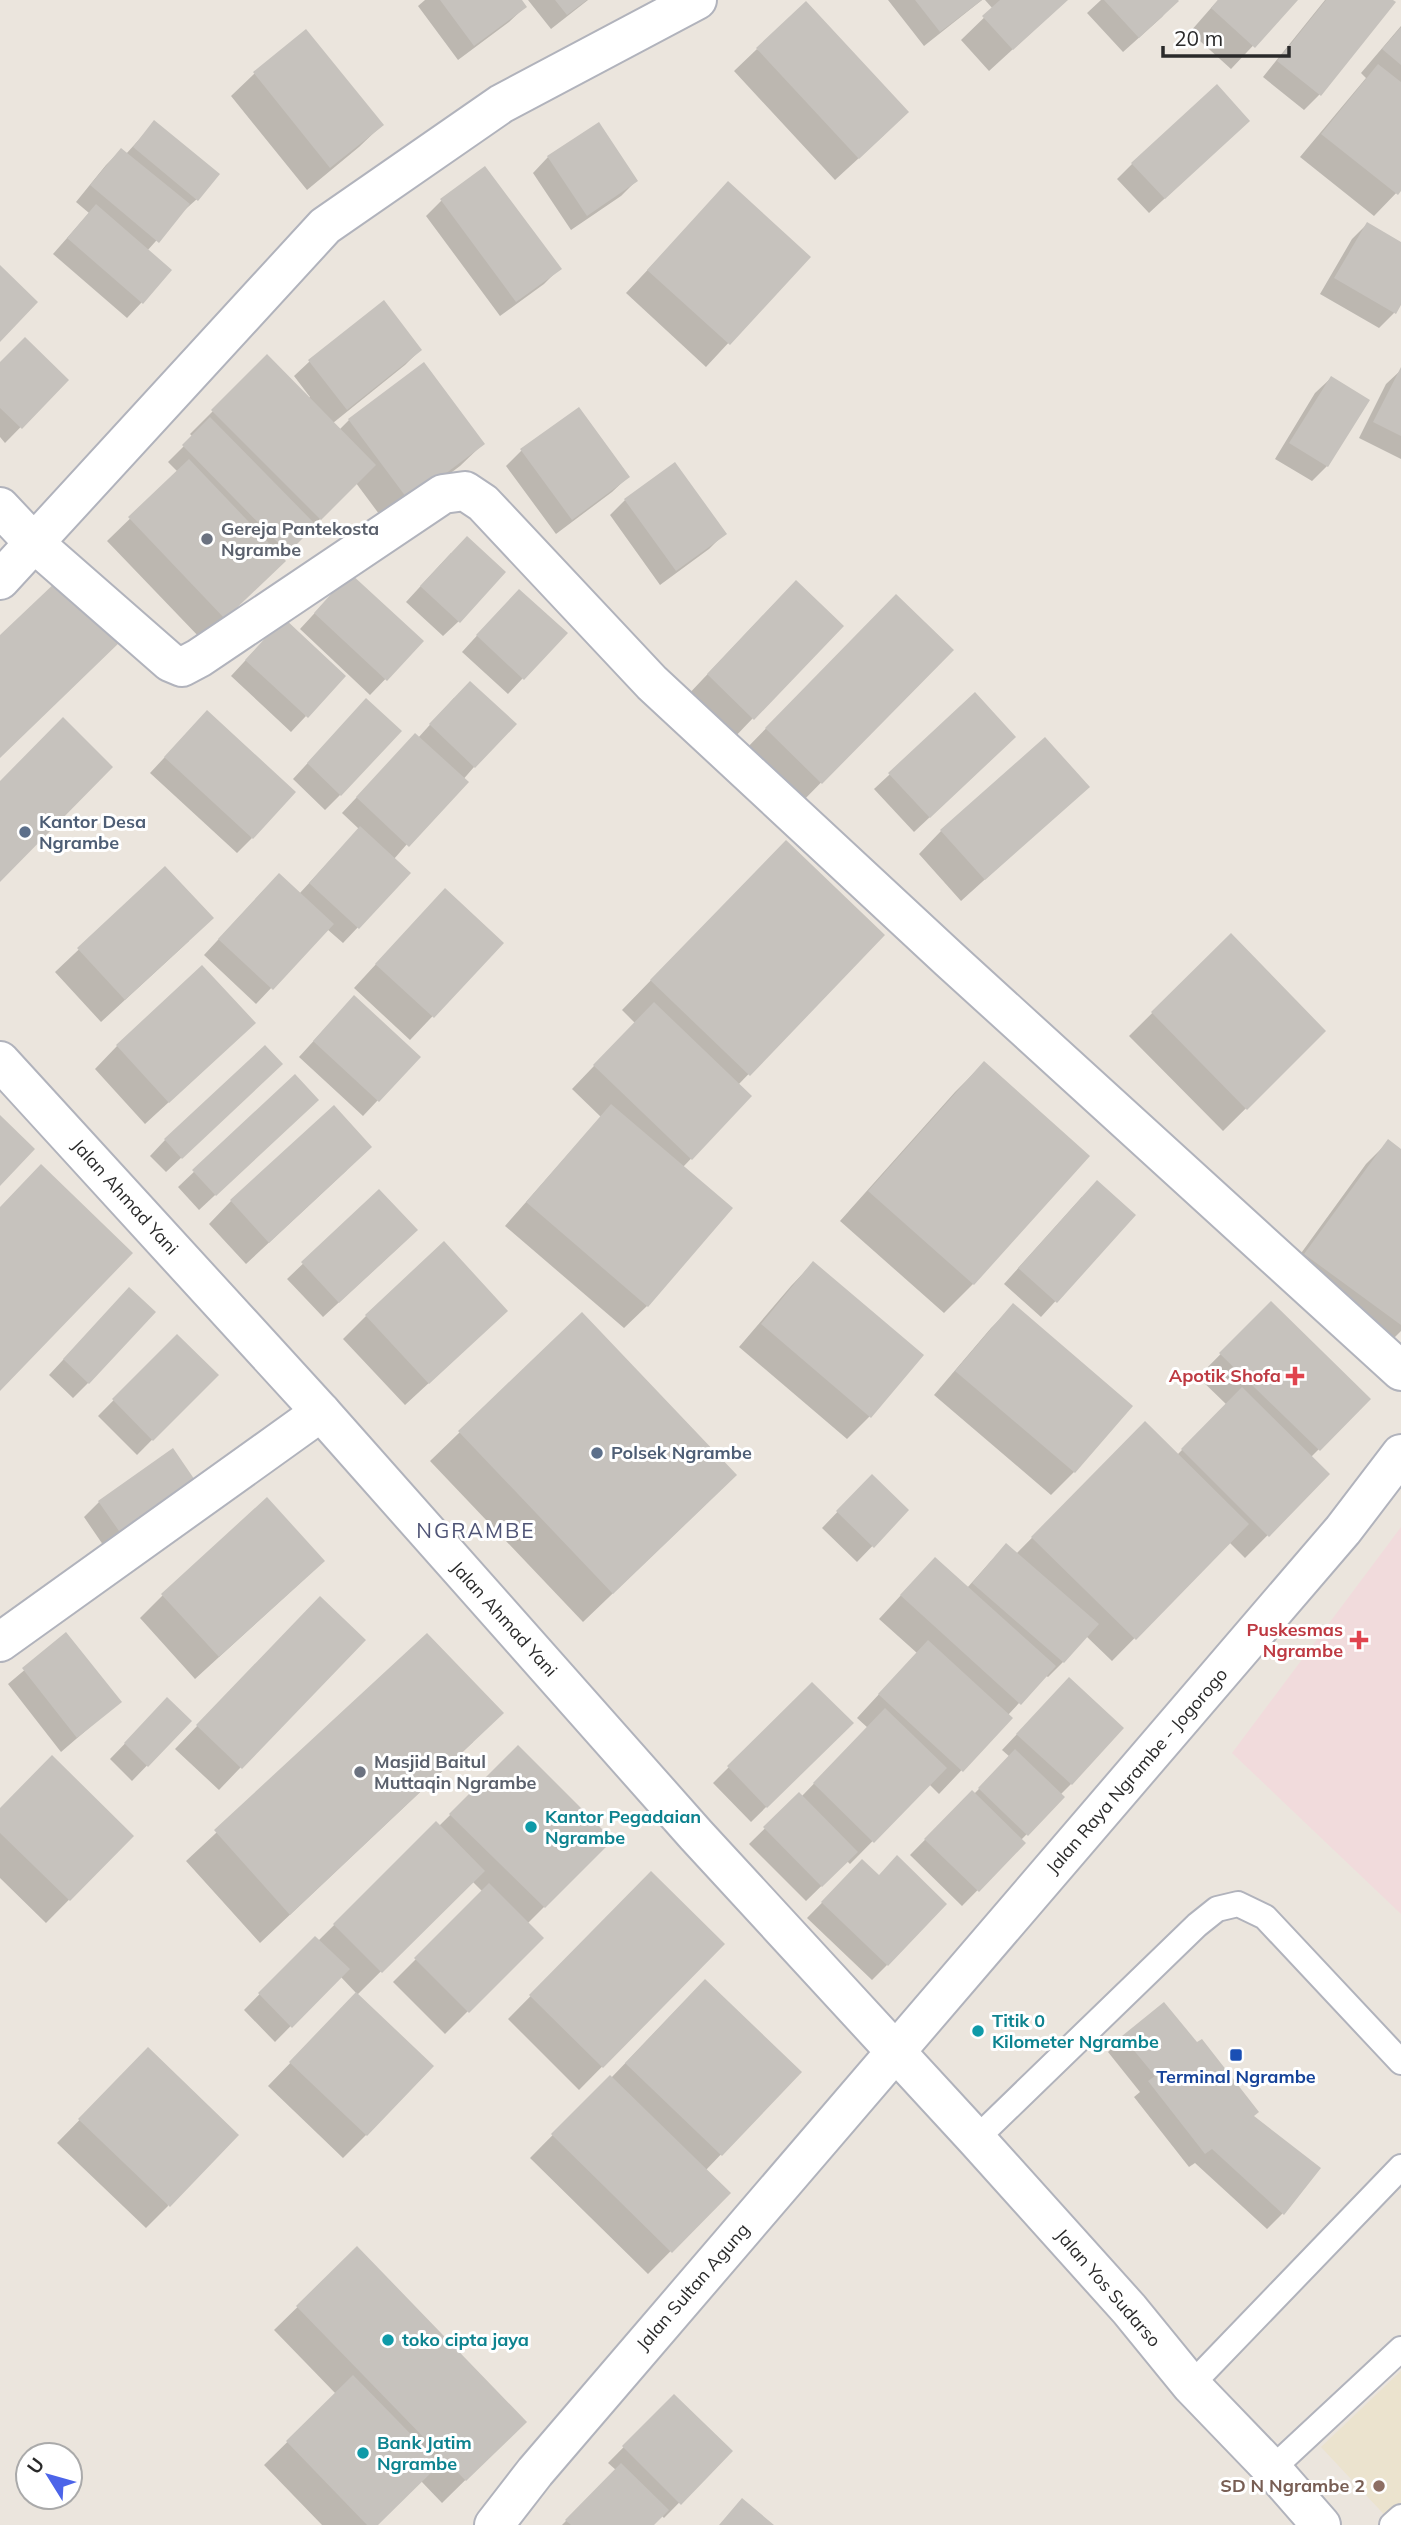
<svg xmlns="http://www.w3.org/2000/svg" width="1401" height="2525" font-family="Mulish,sans-serif">
  <style>
    .education { fill: #ebe3ce }
    .medical { fill: #f1dbdc }
    .shadow { fill: #0003 }
    .building { fill: #c6c2bd }
    .lines { fill: none; stroke-linecap: round; stroke-linejoin: round }
    .lane-casing { stroke: #b1b3bc; stroke-width: 28 }
    .street-casing { stroke: #b1b3bc; stroke-width: 42 }
    .secondary-casing { stroke: #b1b3bc; stroke-width: 42 }
    .lane { stroke: #fff; stroke-width: 24 }
    .street { stroke: #fff; stroke-width: 38 }
    .secondary { stroke: #fff; stroke-width: 38 }
    .worship-dot { fill: #6b7280; stroke: #fff; stroke-width: 2.5 }
    .service-dot { fill: #5c6f8a; stroke: #fff; stroke-width: 2.5 }
    .health-dot { fill: #e0444e; stroke: #fff; stroke-width: 2.5 }
    .culture-dot { fill: #0f9aa8; stroke: #fff; stroke-width: 2.5 }
    .transit-dot { fill: #1a4fb4; stroke: #fff; stroke-width: 2.5 }
    .education-dot { fill: #8d6e63; stroke: #fff; stroke-width: 2.5 }
    .labels { text-anchor: middle; stroke-width: 6; stroke-linejoin: round; paint-order: stroke }
    .worship-label { font-size: 18px; font-weight: bold; fill: #5b616d; stroke: #fff; text-anchor: start }
    .service-label { font-size: 18px; font-weight: bold; fill: #4e5e75; stroke: #fff; text-anchor: start }
    .street-label { font-size: 18px; fill: #2a2a2a; stroke: #fff }
    .health-label { font-size: 18px; font-weight: bold; fill: #be3a42; stroke: #fff; text-anchor: end }
    .culture-label { font-size: 18px; font-weight: bold; fill: #0d838f; stroke: #fff; text-anchor: start }
    .transit-label { font-size: 18px; font-weight: bold; fill: #164399; stroke: #fff }
    .education-label { font-size: 18px; font-weight: bold; fill: #785e54; stroke: #fff; text-anchor: end }
    .quarter-label { font-size: 21px; letter-spacing: 2px; fill: #4f5476; stroke: #fff }
  </style>
  <rect width="100%" height="100%" fill="#ebe5dd"/>
  <!-- education -->
  <path class="education" d="M1401,2371V2525H1394L1321,2447Z"/>
  <!-- medical -->
  <path class="medical" d="M1401,1527V1914L1232,1753Z"/>
  <!-- shadow -->
  <path class="shadow" d="M425,0H520L525,7L509,22L458,60L418,6Z
    M528,0H588L551,29Z
    M888,0H982L924,46Z
    M985,0H1067L989,71L961,40L993,9Z
    M1101,0H1176L1162,17L1123,52L1087,13Z
    M1218,0H1296L1231,69L1190,32Z
    M1325,0H1390L1319,95L1304,110L1263,77Z
    M1401,26V188L1374,216L1300,157L1366,78L1361,73Z
    M306,31L382,125L359,147L307,190L231,96L254,74Z
    M757,49L884,135L835,180L734,71Z
    M154,123L197,199L180,214L147,251L142,302L127,318L53,254L89,213L76,202L106,165L121,150L126,154Z
    M1232,136L1149,213L1117,179L1132,164Z
    M548,157L636,181L621,196L571,230L533,173Z
    M485,168L560,268L544,284L500,316L426,216L441,201Z
    M728,184L808,257L706,367L626,293Z
    M1367,224L1401,244V301L1394,313L1379,328L1320,294L1352,239Z
    M420,350L405,365L333,423L339,430L349,420L483,444L460,466L385,522L356,483L281,558L284,561L202,640L107,541L178,472L168,462L193,437L190,434L267,357L308,399L310,397L294,376L310,361Z
    M0,364L67,380L5,443L0,437Z
    M1401,370V459L1359,438L1386,384Z
    M1331,378L1327,466L1312,481L1275,459L1315,393Z
    M578,409L628,477L612,492L556,534L506,466L521,451Z
    M625,500L724,534L709,549L660,585L610,515Z
    M451,553L459,621L443,636L406,602Z
    M335,591L422,641L370,695L300,629Z
    M773,605L753,718L731,741L685,698Z
    M504,606L565,633L508,694L462,652Z
    M873,619L951,650L798,806L743,752Z
    M268,636L306,716L291,732L231,676Z
    M975,695L998,753L914,832L874,789Z
    M454,698L474,767L394,859L409,873L343,943L327,929L256,1004L204,955L264,890L299,894L359,829L342,813L400,751L418,738Z
    M351,716L340,795L325,810L293,779Z
    M192,728L252,838L237,853L150,773Z
    M1087,787L961,901L919,854L941,831Z
    M165,868L189,941L101,1022L55,972Z
    M756,872L883,935L738,1085L750,1097L683,1167L647,1306L624,1328L505,1226L601,1117L572,1089L635,1023L622,1010Z
    M423,913L502,943L410,1040L354,988Z
    M1231,935L1324,1031L1223,1131L1129,1036Z
    M339,1013L378,1100L363,1116L299,1057Z
    M231,1045L145,1124L95,1069L117,1046Z
    M984,1063L1088,1156L973,1284L944,1313L840,1221L955,1092Z
    M295,1076L301,1115L199,1210L178,1187Z
    M265,1079L166,1172L150,1156L165,1140Z
    M1388,1142L1401,1151V1331L1382,1350L1283,1278L1366,1164Z
    M347,1170L246,1264L209,1224L231,1201Z
    M379,1191L400,1246L323,1317L287,1279Z
    M1082,1197L1134,1215L1041,1317L1004,1284Z
    M813,1263L870,1416L847,1439L739,1347L791,1286Z
    M1271,1303L1369,1399L1311,1457L1328,1474L1245,1558L1229,1542L1112,1661L1086,1636L1063,1662L1048,1677L1045,1675L1008,1715L1011,1718L939,1794L929,1784L850,1864L847,1861L806,1901L749,1844L799,1795L801,1797L868,1728L857,1718L917,1653L879,1619L913,1582L967,1588L991,1561L1016,1554L1145,1423L1177,1455L1227,1405L1198,1377Z
    M114,1305L88,1383L73,1398L49,1375Z
    M1013,1306L1131,1406L1074,1472L1051,1495L934,1395L991,1328Z
    M582,1314L706,1504L583,1622L430,1461Z
    M366,1316L483,1333L405,1405L343,1339Z
    M177,1336L216,1375L137,1455L98,1416Z
    M173,1451L110,1555L84,1517L99,1502Z
    M872,1476L907,1510L857,1562L822,1528Z
    M300,1583L195,1679L140,1618L163,1595Z
    M298,1621L241,1767L219,1790L175,1749Z
    M66,1635L119,1702L61,1752L8,1684Z
    M427,1636L473,1742L260,1943L186,1861Z
    M812,1684L851,1723L751,1822L713,1783Z
    M1054,1695L1071,1784L1060,1795L1063,1797L1021,1840L1024,1843L962,1906L910,1855L972,1792L974,1794L1010,1757L1002,1750Z
    M167,1700L190,1721L132,1781L110,1759Z
    M518,1748L611,1840L527,1924L541,1938L445,2034L393,1982L483,1892L472,1881L357,1995L366,2135L343,2158L268,2086L357,1994L340,1976L275,2042L244,2010L315,1938L318,1941L436,1824L439,1826Z
    M0,1810L132,1836L46,1923L0,1878Z
    M862,1862L878,1877L887,1965L872,1980L807,1918Z
    M651,1874L723,1944L579,2090L508,2019Z
    M682,2004L800,2072L705,2171L728,2193L648,2274L530,2158L610,2077L611,2078Z
    M1124,2037L1252,2116L1318,2168L1282,2214L1267,2229L1195,2163L1189,2167L1134,2097L1140,2092L1108,2052Z
    M148,2050L168,2206L146,2228L57,2143Z
    M357,2249L502,2444L442,2503L421,2481L376,2525H322L264,2465L336,2394L274,2330Z
    M674,2396L730,2451L664,2518L661,2515L652,2525H562L616,2470L608,2463Z"/>
  <!-- building -->
  <path class="building" d="M440,0H522L527,7L474,46Z
    M555,0H587L567,15Z
    M915,0H982L940,32Z
    M1000,0H1068L1013,50L982,16Z
    M1104,0H1178L1179,1L1139,38Z
    M1218,0H1298L1255,48L1211,8Z
    M1326,0H1393L1396,2L1321,96L1277,61Z
    M806,1L909,112L859,159L756,48Z
    M1401,27V65L1382,49Z
    M306,29L384,125L330,168L253,72Z
    M1378,64L1401,82V191L1398,195L1321,134Z
    M1217,84L1250,121L1165,199L1131,163Z
    M154,120L220,174L198,201L133,147Z
    M599,122L638,181L587,216L547,156Z
    M121,148L190,204L159,243L90,185Z
    M485,166L562,269L516,302L440,199Z
    M728,181L811,257L730,345L647,270Z
    M96,204L172,270L143,304L67,238Z
    M1367,222L1401,242V305L1396,314L1334,278Z
    M0,265L38,302L0,342Z
    M384,300L422,350L347,410L308,360Z
    M25,337L69,380L22,429L0,408V362Z
    M267,354L376,465L321,520L211,410Z
    M424,362L485,444L409,501L348,419Z
    M1401,367V436L1373,422Z
    M1331,376L1370,400L1328,467L1289,443Z
    M579,407L630,477L572,520L520,449Z
    M210,417L316,525L288,553L182,445Z
    M189,459L286,561L225,619L128,517Z
    M675,462L727,534L676,571L624,499Z
    M467,536L506,572L460,623L420,586Z
    M350,573L424,641L387,681L314,613Z
    M58,580L121,641L0,758V635Z
    M796,580L844,626L754,720L707,674Z
    M519,589L568,633L524,680L476,635Z
    M896,594L954,650L822,784L765,728Z
    M284,618L346,676L308,718L245,660Z
    M470,681L517,724L475,768L429,724Z
    M975,692L1016,737L930,818L888,773Z
    M366,698L402,731L341,796L307,763Z
    M207,710L296,792L253,839L164,757Z
    M63,717L113,767L0,882V781Z
    M415,733L469,782L409,847L356,797Z
    M1045,737L1090,787L985,880L940,830Z
    M360,826L411,873L359,929L309,883Z
    M786,840L885,935L750,1076L650,980Z
    M165,866L214,918L125,1000L77,948Z
    M279,873L334,924L273,990L218,939Z
    M445,888L504,943L434,1018L375,964Z
    M1231,933L1326,1031L1247,1110L1151,1012Z
    M202,965L256,1023L169,1103L116,1045Z
    M354,995L421,1057L379,1102L313,1041Z
    M654,1002L752,1096L692,1160L593,1065Z
    M265,1045L283,1064L182,1159L164,1139Z
    M984,1061L1090,1156L974,1285L868,1191Z
    M295,1074L319,1100L216,1196L192,1170Z
    M611,1104L733,1208L648,1307L526,1202Z
    M334,1105L372,1147L269,1243L230,1200Z
    M0,1115L35,1149L0,1186Z
    M1388,1139L1401,1149V1325L1304,1254Z
    M41,1164L133,1253L0,1391V1207Z
    M1097,1180L1136,1215L1057,1303L1018,1268Z
    M379,1189L418,1230L339,1303L301,1262Z
    M444,1241L508,1311L429,1384L365,1315Z
    M813,1261L924,1355L871,1418L761,1324Z
    M129,1287L156,1312L89,1384L63,1359Z
    M1271,1301L1371,1399L1320,1451L1219,1353Z
    M1013,1303L1133,1406L1075,1473L955,1371Z
    M582,1312L737,1475L613,1594L458,1431Z
    M177,1334L219,1375L153,1441L112,1399Z
    M1242,1387L1330,1474L1269,1537L1181,1449Z
    M1145,1421L1249,1524L1136,1640L1031,1537Z
    M173,1448L201,1489L126,1541L98,1501Z
    M872,1474L909,1510L874,1548L836,1511Z
    M267,1497L325,1561L219,1657L161,1594Z
    M1006,1543L1099,1624L1064,1663L972,1583Z
    M935,1557L1056,1666L1021,1705L900,1595Z
    M320,1596L366,1640L242,1769L196,1725Z
    M66,1632L122,1702L77,1738L22,1668Z
    M427,1633L504,1713L290,1915L214,1830Z
    M928,1640L1013,1718L963,1772L878,1694Z
    M1069,1677L1124,1728L1072,1785L1016,1734Z
    M812,1682L854,1723L767,1808L727,1766Z
    M167,1697L192,1721L148,1767L124,1743Z
    M885,1708L947,1768L874,1843L813,1783Z
    M518,1745L613,1840L545,1908L449,1814Z
    M1015,1749L1065,1797L1028,1836L978,1788Z
    M52,1755L134,1836L70,1901L0,1833V1808Z
    M972,1790L1026,1843L979,1892L924,1839Z
    M799,1792L858,1852L822,1887L763,1827Z
    M436,1821L485,1871L382,1973L333,1924Z
    M897,1855L947,1904L888,1966L821,1902L862,1859L879,1875Z
    M651,1871L725,1944L603,2068L529,1995Z
    M489,1883L544,1938L469,2013L414,1958Z
    M315,1936L350,1969L292,2028L258,1993Z
    M705,1979L802,2072L722,2156L625,2063Z
    M356,1992L434,2066L367,2136L289,2062Z
    M1164,2002L1197,2042L1202,2039L1259,2112L1254,2116L1321,2168L1284,2215L1212,2149L1205,2154L1148,2081L1155,2076L1122,2036Z
    M148,2047L239,2135L170,2207L78,2119Z
    M610,2075L731,2193L672,2253L551,2134Z
    M357,2246L527,2422L466,2481L296,2306Z
    M353,2375L440,2464L378,2525H367L286,2441Z
    M674,2394L733,2451L681,2505L622,2446Z
    M621,2463L669,2510L654,2525H571L565,2520Z
    M742,2498L774,2525H719Z"/>
  <g class="lines">
    <defs>
      <path id="lane" d="M976,2139L1197,1925L1217,1909L1238,1904L1265,1917L1401,2062
        M1191,2385L1401,2167
        M1272,2469L1401,2349
        M1392,2525L1401,2517"/>
      <path id="street" d="M0,507L33,542L170,662L182,667L199,658L443,494L465,491L483,503L652,683L949,959L1401,1371
        M0,580L325,226L501,104L697,0
        M0,1642L321,1412"/>
      <path id="secondary" d="M0,1061L321,1412L696,1835L976,2139L1129,2309L1191,2385L1272,2469L1321,2525
        M494,2525L535,2472L1343,1530L1401,1454"/>
    </defs>
    <!-- lane casing -->
    <use href="#lane" class="lane-casing"/>
    <!-- street casing -->
    <use href="#street" class="street-casing"/>
    <!-- secondary casing -->
    <use href="#secondary" class="secondary-casing"/>
    <!-- lane -->
    <use href="#lane" class="lane"/>
    <!-- street -->
    <use href="#street" class="street"/>
    <!-- secondary -->
    <use href="#secondary" class="secondary"/>
  </g>
  <!-- markers -->
  <g class="worship-dot">
    <circle cx="207" cy="539" r="7"/>
    <circle cx="360" cy="1772" r="7"/>
  </g>
  <g class="service-dot">
    <circle cx="25" cy="832" r="7"/>
    <circle cx="597" cy="1453" r="7"/>
  </g>
  <g class="health-dot">
    <path d="M1291.5 1365.5h7v7h7v7h-7v7h-7v-7h-7v-7h7z"/>
    <path d="M1355.5 1629.5h7v7h7v7h-7v7h-7v-7h-7v-7h7z"/>
  </g>
  <g class="culture-dot">
    <circle cx="531" cy="1827" r="7"/>
    <circle cx="978" cy="2031" r="7"/>
    <circle cx="388" cy="2340" r="7"/>
    <circle cx="363" cy="2453" r="7"/>
  </g>
  <rect class="transit-dot" x="1229" y="2048" width="14" height="14" rx="3.5"/>
  <circle class="education-dot" cx="1379" cy="2486" r="7"/>
  <g class="labels">
    <!-- worship labels -->
    <g class="worship-label">
      <text x="221" y="535">Gereja Pantekosta<tspan x="221" dy="21">Ngrambe</tspan></text>
      <text x="374" y="1768">Masjid Baitul<tspan x="374" dy="21">Muttaqin Ngrambe</tspan></text>
    </g>
    <!-- service labels -->
    <g class="service-label">
      <text x="39" y="828">Kantor Desa<tspan x="39" dy="21">Ngrambe</tspan></text>
      <text x="611" y="1459">Polsek Ngrambe</text>
    </g>
    <!-- street labels -->
    <g class="street-label">
      <text transform="translate(125 1197) rotate(48)" y="6">Jalan Ahmad Yani</text>
      <text transform="translate(504 1619) rotate(48)" y="6">Jalan Ahmad Yani</text>
      <text transform="translate(1137 1771) rotate(-49)" y="6">Jalan Raya Ngrambe - Jogorogo</text>
      <text transform="translate(693 2287) rotate(-49)" y="6">Jalan Sultan Agung</text>
      <text transform="translate(1108 2288) rotate(49)" y="6">Jalan Yos Sudarso</text>
    </g>
    <!-- health labels -->
    <g class="health-label">
      <text x="1281" y="1382">Apotik Shofa</text>
      <text x="1343" y="1636">Puskesmas<tspan x="1343" dy="21">Ngrambe</tspan></text>
    </g>
    <!-- culture labels -->
    <g class="culture-label">
      <text x="545" y="1823">Kantor Pegadaian<tspan x="545" dy="21">Ngrambe</tspan></text>
      <text x="992" y="2027">Titik 0<tspan x="992" dy="21">Kilometer Ngrambe</tspan></text>
      <text x="402" y="2346">toko cipta jaya</text>
      <text x="377" y="2449">Bank Jatim<tspan x="377" dy="21">Ngrambe</tspan></text>
    </g>
    <!-- transit labels -->
    <g class="transit-label">
      <text x="1236" y="2083">Terminal Ngrambe</text>
    </g>
    <!-- education labels -->
    <g class="education-label">
      <text x="1365" y="2492">SD N Ngrambe 2</text>
    </g>
    <!-- quarter labels -->
    <g class="quarter-label">
      <text x="476" y="1538">NGRAMBE</text>
    </g>
  </g>
  <!-- north arrow -->
  <g transform="translate(49 2476) rotate(307)"><circle r="33" fill="#ffffff" stroke="#aaaaaa" stroke-width="2"/>
  <path d="M0-5L12 26L0 18L-12 26Z" fill="#4c64e9"/>
  <text y="-10" font-size="19" font-weight="bold" text-anchor="middle" fill="#2a2a2a">U</text>
  </g>
  <!-- scale -->
  <path d="M1163 46v10h126v-10" fill="none" stroke="#2a2a2a" stroke-width="3.5"/>
  <text x="1174" y="46" font-size="21" fill="#2a2a2a" stroke="#ffffff" stroke-width="5" paint-order="stroke">20 m</text>
</svg>
